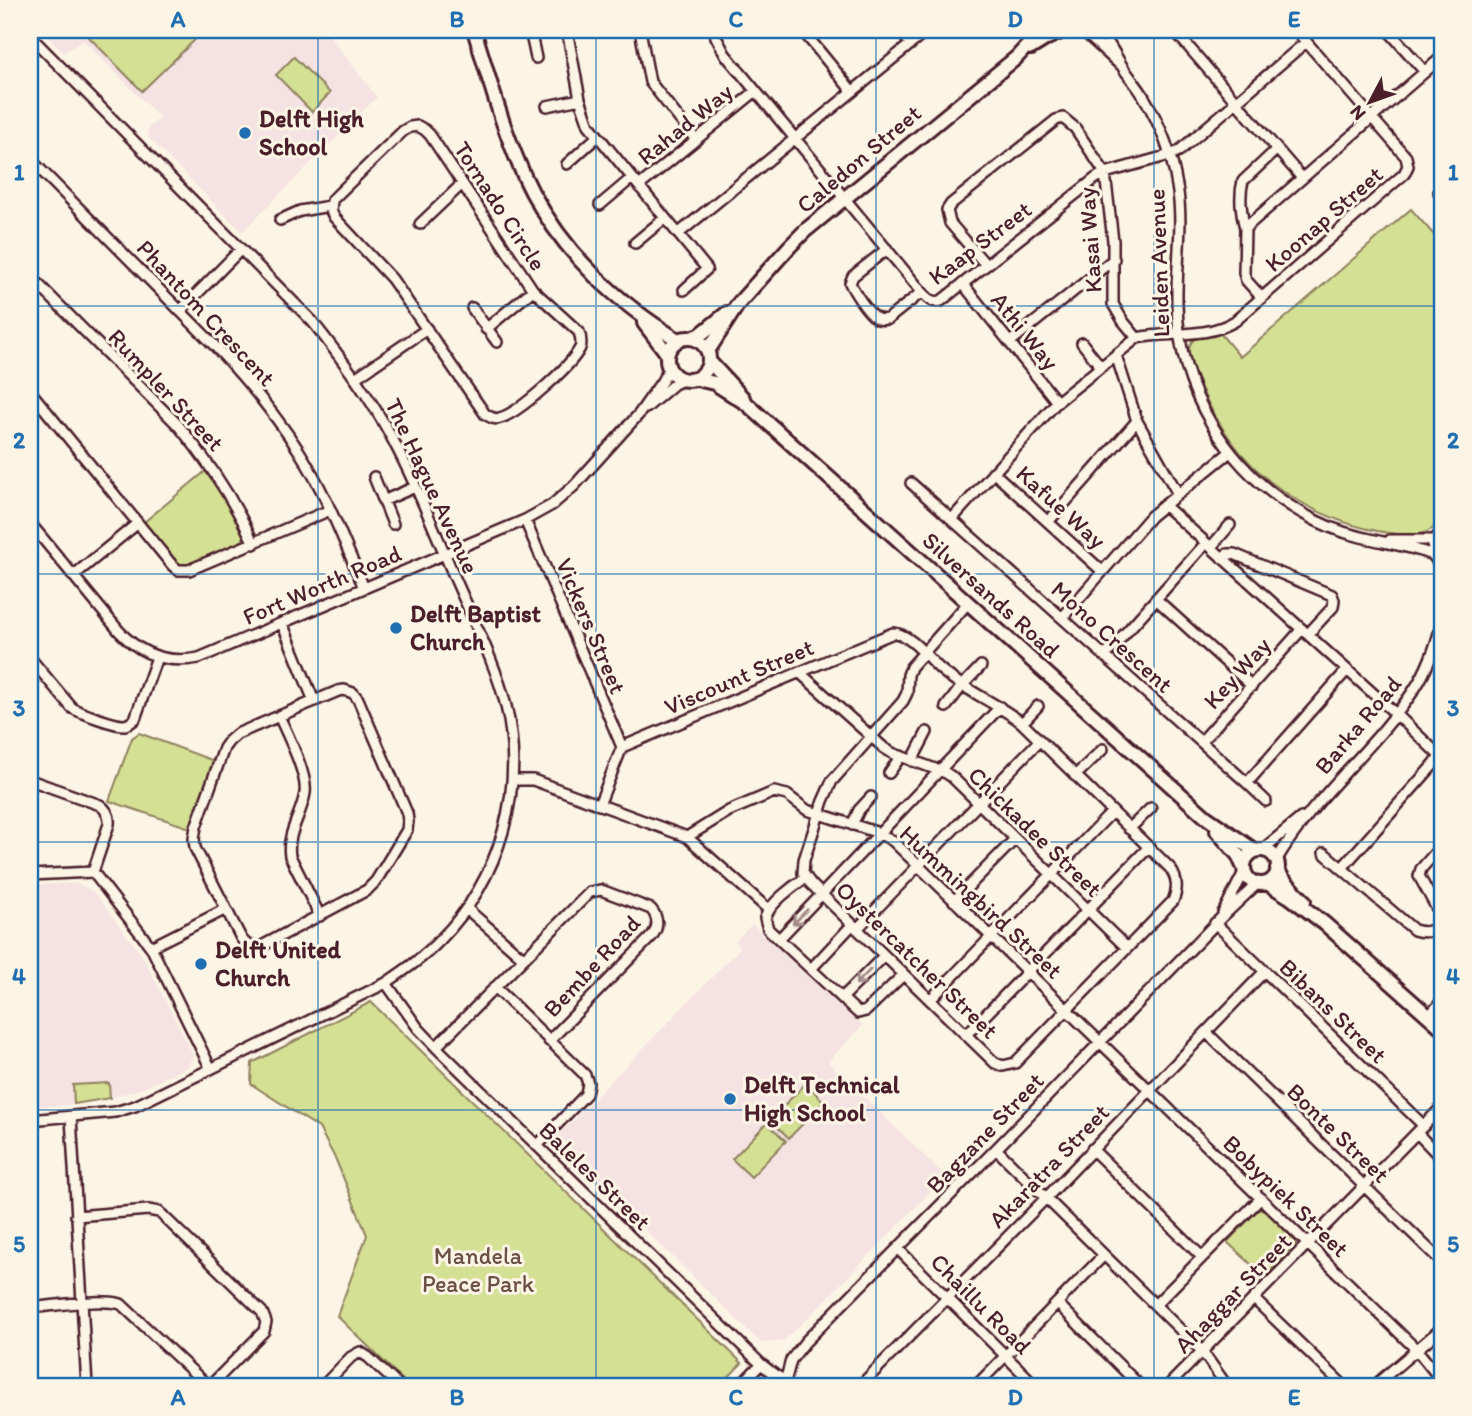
<svg xmlns="http://www.w3.org/2000/svg" width="1472" height="1416" font-family="Itim,sans-serif">
  <style>
    .built { fill: #f5e3e3 }
    .green { fill: #d4e093; stroke: #8f805f; stroke-width: 2 }
    .lines { fill: none; stroke-linecap: round; stroke-linejoin: round }
    .street-casing { stroke: #4a1f2b; stroke-width: 14 }
    .secondary-casing { stroke: #4a1f2b; stroke-width: 18 }
    .street { stroke: #fcf5e5; stroke-width: 9 }
    .secondary { stroke: #fcf5e5; stroke-width: 12 }
    .oneway { stroke: #a38a88 }
    .grid { fill: none; stroke: #1f6fb2; stroke-width: 2; stroke-opacity: 0.55 }
    .poi-dot { fill: #1f6fb2; stroke: #fcf5e5; stroke-width: 2.5 }
    .labels { text-anchor: middle; stroke-width: 6; stroke-linejoin: round; paint-order: stroke }
    .poi-label { font-size: 24px; font-weight: bold; fill: #4a1f2b; stroke: #fcf5e5; text-anchor: start }
    .street-label { font-size: 24px; fill: #4a1f2b; stroke: #fcf5e5 }
    .park-label { font-size: 24px; fill: #6c4f45; stroke: #fcf5e5 }
    .neatline { fill: none; stroke: #1f6fb2; stroke-width: 2.5 }
    .grid-label { font-size: 23px; text-anchor: middle; font-weight: bold; fill: #1f6fb2 }
  </style>
  <rect width="100%" height="100%" fill="#fcf5e5"/>
  <filter id="ink" filterUnits="userSpaceOnUse"><feTurbulence type="fractalNoise" baseFrequency=".0143" numOctaves="2"/><feDisplacementMap in="SourceGraphic" scale="14" xChannelSelector="R" yChannelSelector="G"/><feConvolveMatrix kernelMatrix="1 2 1 2 8 2 1 2 1" color-interpolation-filters="sRGB"/></filter>
  <g filter="url(#ink)">
    <!-- built -->
    <path class="built" d="M41,30H325L377,97L242,232L148,137V128L160,118L83,40L64,53Z
      M76,883L94,892L142,955L193,1054L189,1066L144,1088L103,1100L72,1105L30,1107V885Z
      M752,924L863,1025L828,1062L941,1172V1181L809,1317L783,1341L761,1343L558,1145V1136L740,948L735,942Z"/>
    <!-- green -->
    <path class="green" d="M82,30H205L142,91Z
      M294,57L330,93L312,112L276,75Z
      M1411,209L1442,244V519C1427,539 1411,535 1389,533C1347,527 1309,510 1276,486C1239,459 1214,420 1197,379C1193,369 1185,353 1191,343C1197,333 1210,334 1220,333L1240,357Z
      M207,470L230,503L244,532L243,540L238,545L184,567L176,563L143,523Z
      M139,733L214,761L190,828L109,801L132,738Z
      M371,1002L742,1363L720,1386H409L337,1316L367,1235L336,1160L319,1128L251,1084L252,1063Z
      M109,1083L110,1098L74,1104L73,1085Z
      M806,1083L824,1102L789,1138L770,1120Z
      M767,1123L786,1141L751,1177L732,1159Z
      M1258,1210H1265L1294,1240L1296,1244L1265,1277L1227,1242Z"/>
    <g class="lines">
      <defs>
        <path id="street" d="M530,30L536,58
          M567,30L580,99L589,125L707,269L684,290
          M640,30L650,82L696,140
          M715,30L716,37L725,54L922,292C928,299 932,303 941,301L1096,178L1105,173L1170,155L1179,151L1306,42
          M802,30L852,91
          M899,30L911,44
          M1082,30L1118,63
          M1100,30C1108,42 1115,54 1122,66C1129,77 1138,86 1144,97C1160,124 1172,154 1177,186C1184,225 1176,264 1177,303C1178,390 1227,470 1302,513C1320,524 1340,532 1361,537C1385,543 1410,546 1433,555
          M1174,30L1302,178
          M1388,30L1425,72
          M531,34L553,30
          M30,36L312,321C339,355 366,391 387,429C412,474 431,522 451,569C469,612 495,661 506,706C526,790 500,879 440,940C424,957 405,970 386,983L135,1106L115,1112L30,1120
          M547,106L580,99
          M418,126L425,130L430,135L533,290L579,332C581,338 582,343 580,348C571,366 519,413 500,418C494,420 490,417 485,414L392,279L334,217L331,211L332,200L403,131L410,127Z
          M30,159L214,345C245,378 274,412 299,451C326,493 344,542 364,588
          M567,164L598,136
          M1442,181L1439,192L1442,199
          M639,186L756,91
          M600,205L632,178
          M280,220L300,211L330,206
          M420,224L462,184
          M1245,228C1241,214 1239,195 1243,181L1277,149
          M678,234L928,30
          M635,243L665,218
          M887,249L853,276L850,283C854,292 868,313 876,318C881,321 883,319 888,319L922,292
          M986,265L950,223L947,210L951,204L1056,120L1063,118L1075,128L1105,173L1113,241V304L1123,321L1137,338
          M30,276L178,425C209,462 234,500 254,544
          M963,284L1057,402
          M1262,298L1246,280L1244,273L1245,228L1442,57
          M472,308L497,342
          M180,311L241,249
          M486,329L533,290
          M1010,342L1114,259
          M1082,343L1101,367
          M1116,355L1137,421L1178,494
          M355,378L427,329
          M30,391L172,565L178,570H189L330,510
          M646,408L674,384L683,380
          M993,472L1102,571
          M374,477L393,524
          M911,483L1247,783L1266,801
          M383,501L415,487
          M1164,505L1396,714L1442,758
          M952,519L1057,402L1137,338C1170,331 1205,339 1235,321L1404,174L1408,166L1406,157L1296,30
          M525,520L622,747
          M1048,522L1137,421
          M30,523L119,631C141,655 168,664 199,658L525,520L552,505L574,486L639,414L662,381L669,368
          M1442,532C1429,542 1430,556 1442,567
          M1390,540H1435
          M1211,547L1230,525
          M1222,558L1227,554H1234L1332,595L1334,600L1333,607L1308,634
          M73,576L138,523
          M1156,599L1252,686
          M1062,618L1151,516L1230,452
          M282,623L314,701
          M1105,656L1206,543
          M30,658L72,708C81,713 116,726 125,725C130,724 131,722 135,719L157,657
          M799,672L884,748L892,753L946,773L952,777L1127,948
          M344,690L353,693L358,699L407,813L408,821L407,830L376,881L367,890L262,946C253,949 246,946 241,938L195,848L194,838L196,827L224,748L229,741L237,734L338,691Z
          M946,707L962,686L981,666
          M279,716C287,734 308,775 305,793C302,814 286,834 290,856L320,916
          M1022,723L1038,706
          M1201,742L1302,629
          M912,761L927,732
          M889,773L901,756
          M1075,776L1103,749
          M30,780L100,805C107,810 110,816 109,824L93,872
          M512,780H533L687,837L769,910
          M1247,783L1347,670
          M599,805L622,747L893,633C909,633 928,658 940,669C965,691 996,702 1022,723L1170,868C1178,879 1178,889 1173,901L1015,1063L1003,1066L995,1063L811,884L803,873L804,860L823,801L832,781L903,701L907,693L908,675L911,667L968,603
          M852,825L859,810L871,797
          M1129,829L1151,808
          M687,837L729,811L774,792L787,795L807,810L879,833L893,841L1417,1350L1442,1381
          M1442,845L1421,869L1419,876L1442,918
          M1262,850L1301,818
          M1324,853L1414,930C1426,934 1432,931 1442,925
          M1276,861C1313,797 1373,751 1414,690C1428,669 1436,646 1442,622
          M1342,868L1442,755
          M30,875L93,872L151,947L211,1069
          M806,878C793,886 770,903 765,918L768,929L858,1013L866,1011L903,975
          M954,901L1015,839
          M467,909L523,958
          M1223,913L1244,872
          M1215,923L1424,1126
          M857,929L1039,741
          M779,939L1000,707
          M151,947L226,909
          M811,969L852,925
          M386,983L418,1028L436,1047L761,1364L775,1375L784,1380
          M495,987L585,1075L588,1083L586,1094L537,1146
          M842,998L884,956
          M930,1000L1112,812
          M1429,1016L1442,1001
          M1206,1032L1442,1262
          M966,1035L1148,848
          M436,1047L590,892L601,890L651,909C658,917 659,927 652,936L549,1041
          M71,1117L87,1386
          M1417,1133L1442,1159
          M996,1149L1202,1351L1227,1386
          M1092,1149L1202,1257
          M76,1216L148,1210L159,1212L262,1312L266,1322L264,1331L210,1386
          M898,1249L1036,1386
          M1254,1299L1344,1386
          M1057,1303L1140,1386
          M1156,1304L1261,1198
          M30,1308C54,1306 99,1298 121,1304L208,1386
          M323,1386L351,1357L360,1352L368,1357L399,1386
          M740,1386L761,1364
          M784,1386L791,1360L805,1342L996,1149L1221,918L1257,884
          M860,1386L1046,1198L1265,971
          M976,1386L1104,1255
          M1168,1386L1442,1107
          M1374,1386L1442,1328"/>
        <path id="secondary" d="M474,30C491,84 506,142 532,192C567,257 617,302 678,340
          M1031,48L1047,38L1065,30
          M644,323L666,352L667,357
          M667 359a21 21 0 1 1 42 0a21 21 0 1 1-42 0Z
          M691,338L700,335L727,313
          M708,351L738,304L790,246L806,230L1016,58L1042,30
          M709,361L743,398
          M697,379L714,383L747,404L1206,817L1255,851
          M1217,831L1238,855L1243,866
          M1244 867a17 17 0 1 1 34 0a17 17 0 1 1-34 0Z
          M1277,869L1283,879L1304,901
          M1267,883L1290,897L1325,924L1442,1028"/>
      </defs>
      <!-- street casing -->
      <use href="#street" class="street-casing"/>
      <!-- secondary casing -->
      <use href="#secondary" class="secondary-casing"/>
      <!-- street -->
      <use href="#street" class="street"/>
      <!-- secondary -->
      <use href="#secondary" class="secondary"/>
    </g>
    <!-- one-way arrows -->
    <defs><path id="oneway-shaft" d="M-6 0H5M1.5-3L5.5 0L1.5 3" fill="none" stroke-width="1.6" stroke-linecap="round" stroke-linejoin="round" transform="scale(1.75)"/></defs>
    <g class="oneway">
      <use href="#oneway-shaft" transform="translate(800 917) rotate(134)"/>
      <use href="#oneway-shaft" transform="translate(863 977) rotate(135)"/>
    </g>
  </g>
  <!-- grid -->
  <path class="grid" d="M318,30V1386M596,30V1386M876,30V1386M1154,30V1386M30,306H1442M30,574H1442M30,842H1442M30,1110H1442"/>
  <!-- markers -->
  <g class="poi-dot">
    <circle cx="245" cy="133" r="7"/>
    <circle cx="396" cy="628" r="7"/>
    <circle cx="201" cy="964" r="7"/>
    <circle cx="730" cy="1099" r="7"/>
  </g>
  <g class="labels">
    <!-- poi labels -->
    <g class="poi-label">
      <text x="259" y="127">Delft High<tspan x="259" dy="28">School</tspan></text>
      <text x="410" y="622">Delft Baptist<tspan x="410" dy="28">Church</tspan></text>
      <text x="215" y="958">Delft United<tspan x="215" dy="28">Church</tspan></text>
      <text x="744" y="1093">Delft Technical<tspan x="744" dy="28">High School</tspan></text>
    </g>
    <!-- street labels -->
    <g class="street-label">
      <text transform="translate(685 124) rotate(-39)" y="8">Rahad Way</text>
      <text transform="translate(859 159) rotate(-40)" y="8">Caledon Street</text>
      <text transform="translate(500 206) rotate(57)" y="8">Tornado Circle</text>
      <text transform="translate(1324 219) rotate(-41)" y="8">Koonap Street</text>
      <text transform="translate(1090 240) rotate(-94)" y="8">Kasai Way</text>
      <text transform="translate(980 243) rotate(-37)" y="8">Kaap Street</text>
      <text transform="translate(1159 263) rotate(-92)" y="8">Leiden Avenue</text>
      <text transform="translate(206 313) rotate(47)" y="8">Phantom Crescent</text>
      <text transform="translate(1025 331) rotate(51)" y="8">Athi Way</text>
      <text transform="translate(166 390) rotate(47)" y="8">Rumpler Street</text>
      <text transform="translate(432 486) rotate(65)" y="8">The Hague Avenue</text>
      <text transform="translate(1061 507) rotate(42)" y="8">Kafue Way</text>
      <text transform="translate(322 585) rotate(-23)" y="8">Fort Worth Road</text>
      <text transform="translate(991 595) rotate(42)" y="8">Silversands Road</text>
      <text transform="translate(591 626) rotate(67)" y="8">Vickers Street</text>
      <text transform="translate(1112 637) rotate(42)" y="8">Mono Crescent</text>
      <text transform="translate(1237 673) rotate(-48)" y="8">Key Way</text>
      <text transform="translate(739 677) rotate(-23)" y="8">Viscount Street</text>
      <text transform="translate(1358 725) rotate(-50)" y="8">Barka Road</text>
      <text transform="translate(1035 832) rotate(44)" y="8">Chickadee Street</text>
      <text transform="translate(981 902) rotate(43)" y="8">Hummingbird Street</text>
      <text transform="translate(917 960) rotate(44)" y="8">Oystercatcher Street</text>
      <text transform="translate(592 966) rotate(-47)" y="8">Bembe Road</text>
      <text transform="translate(1333 1011) rotate(44)" y="8">Bibans Street</text>
      <text transform="translate(985 1133) rotate(-46)" y="8">Bagzane Street</text>
      <text transform="translate(1338 1133) rotate(44)" y="8">Bonte Street</text>
      <text transform="translate(1049 1166) rotate(-46)" y="8">Akaratra Street</text>
      <text transform="translate(595 1176) rotate(44)" y="8">Baleles Street</text>
      <text transform="translate(1286 1196) rotate(44)" y="8">Bobypiek Street</text>
      <text transform="translate(1233 1293) rotate(-46)" y="8">Ahaggar Street</text>
      <text transform="translate(981 1304) rotate(45)" y="8">Chaillu Road</text>
    </g>
    <!-- park labels -->
    <g class="park-label">
      <text x="478" y="1264">Mandela<tspan x="478" dy="28">Peace Park</tspan></text>
    </g>
  </g>
  <!-- margin -->
  <rect width="1472" height="1416" fill="none" stroke="#fcf5e5" stroke-width="77"/>
  <!-- north arrow -->
  <g transform="translate(1370 102) rotate(229)" stroke="#fcf5e5" stroke-width="5" paint-order="stroke">
  <path d="M0-5L12 26L0 18L-12 26Z" fill="#4a1f2b"/>
  <text y="-10" font-size="19" font-weight="bold" text-anchor="middle" fill="#4a1f2b">N</text>
  </g>
  <rect x="38" y="38" width="1396" height="1340" class="neatline"/>
  <g class="grid-label">
    <text x="178" y="27">A</text>
    <text x="457" y="27">B</text>
    <text x="736" y="27">C</text>
    <text x="1015" y="27">D</text>
    <text x="1294" y="27">E</text>
    <text x="19" y="180">1</text>
    <text x="1453" y="180">1</text>
    <text x="19" y="448">2</text>
    <text x="1453" y="448">2</text>
    <text x="19" y="716">3</text>
    <text x="1453" y="716">3</text>
    <text x="19" y="984">4</text>
    <text x="1453" y="984">4</text>
    <text x="19" y="1252">5</text>
    <text x="1453" y="1252">5</text>
    <text x="178" y="1405">A</text>
    <text x="457" y="1405">B</text>
    <text x="736" y="1405">C</text>
    <text x="1015" y="1405">D</text>
    <text x="1294" y="1405">E</text>
  </g>
</svg>
